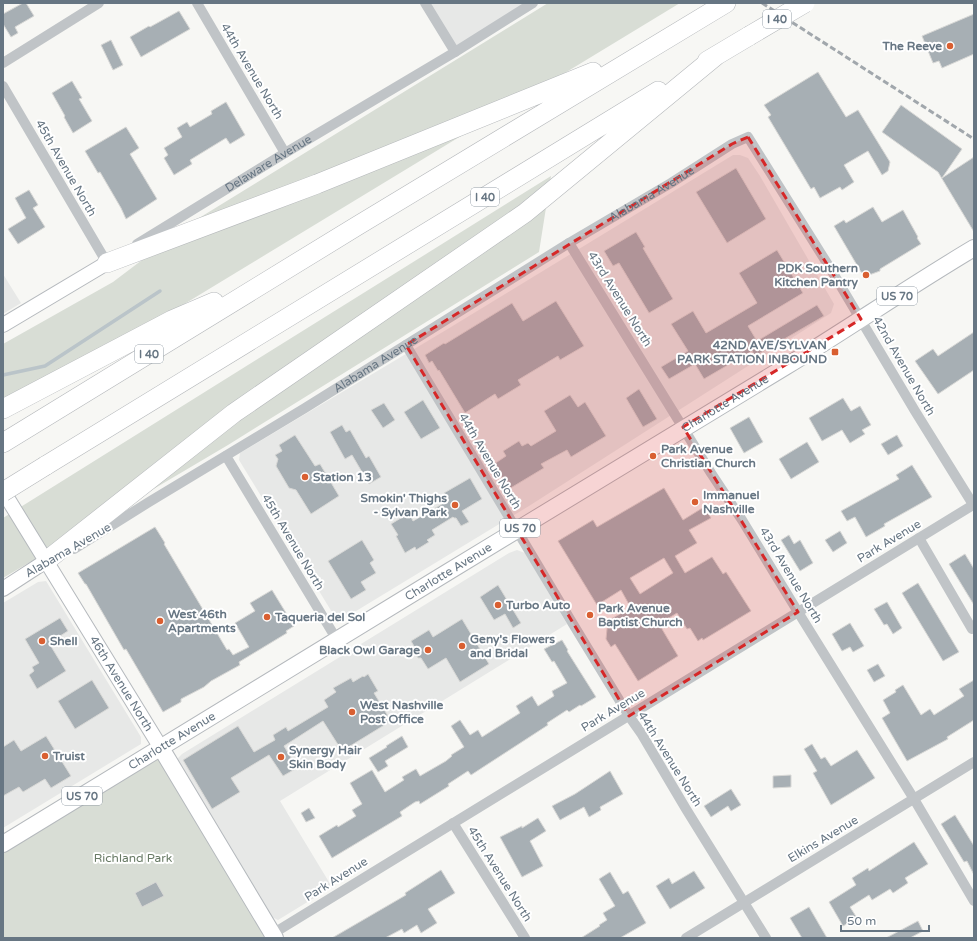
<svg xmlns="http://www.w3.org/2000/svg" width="977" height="941" font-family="'Varela Round',sans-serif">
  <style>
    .built { fill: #e7e8e7 }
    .green { fill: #d8ddd5 }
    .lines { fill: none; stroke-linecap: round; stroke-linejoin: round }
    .stream { stroke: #bac4c9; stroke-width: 3.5 }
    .building { fill: #a7afb4; stroke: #d8d8d6; fill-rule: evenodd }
    .secondary-casing { stroke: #b5b9bd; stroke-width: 16 }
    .primary-casing { stroke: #b5b9bd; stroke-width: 18 }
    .highway-casing { stroke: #b5b8bb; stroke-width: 20 }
    .street { stroke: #c0c4c7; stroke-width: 10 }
    .secondary { stroke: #fff; stroke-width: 14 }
    .primary { stroke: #fff; stroke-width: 16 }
    .highway { stroke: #fff; stroke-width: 19 }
    .rail { stroke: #a1a7ac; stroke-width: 3; stroke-dasharray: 6 3; stroke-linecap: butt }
    .highway-bridge-casing { stroke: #b5b8bb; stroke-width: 20; stroke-linecap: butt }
    .highway-bridge { stroke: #fff; stroke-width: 19 }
    .marked { fill: #d62828; fill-opacity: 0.2; stroke: #d62828; stroke-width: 3; stroke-dasharray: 8 5; stroke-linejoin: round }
    .poi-dot { fill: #d95f31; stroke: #fff; stroke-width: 1.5 }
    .labels { text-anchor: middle; stroke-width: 4; stroke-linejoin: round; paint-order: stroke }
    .shield { fill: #fff; stroke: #959fa8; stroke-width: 1 }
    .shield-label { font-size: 11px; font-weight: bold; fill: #677683 }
    .poi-label { font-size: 12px; font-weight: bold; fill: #677683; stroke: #fff; text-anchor: start }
    .street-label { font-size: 12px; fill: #677683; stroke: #fff }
    .park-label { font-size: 12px; fill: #697b66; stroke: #fff }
  </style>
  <rect width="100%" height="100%" fill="#f7f7f4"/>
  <!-- built -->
  <path class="built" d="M424,3H533L455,52Z
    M733,155H740L748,158L760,176L834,304L831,313L529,506L338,622L239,460L240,453L446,330Z
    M3,274L21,303L3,314Z
    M517,550L525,553L567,624L280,801L332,887L278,920L272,917L176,760L182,754L509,553Z
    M46,581L141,737V744L3,828V603L38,582Z"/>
  <!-- green -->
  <path class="green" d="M548,3H680L158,320L3,399V344L113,282L191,223Z
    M551,176L539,252L228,445L3,578V518Z
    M161,748L266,938H3V844Z"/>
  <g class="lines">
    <!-- stream -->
    <path class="stream" d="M3,375L45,366L160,291"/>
  </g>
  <!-- building -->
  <path class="building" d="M23,3H26L34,16L15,27L18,33L11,37L3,24V14Z
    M179,11L190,29L141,57L130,37L149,26L150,27Z
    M974,14V54L942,68L939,61L933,63L922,36Z
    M111,40L123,65L113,70L101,45Z
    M818,72L846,117L858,110L890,162L888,171L882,175L868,151L844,165L854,182L842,190L840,187L820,198L814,187L811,189L768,117L771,115L764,105Z
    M72,81L82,98L79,99L92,121L73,133L64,117L65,116L52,93Z
    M226,102L245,135L230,144L226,138L190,160L192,164L174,175L164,158L168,155L164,148L182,137L177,128L187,122L190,127L212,114L211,111Z
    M901,105L962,149L942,178L974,157V232L938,172L882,132Z
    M126,127L139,148L130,154L157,199L126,219L121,208L100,172L98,173L85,151Z
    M736,168L766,219L727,243L696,192Z
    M29,190L38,205L33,208L45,227L18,244L8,229L26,218L15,198Z
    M873,207L882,222L903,210L918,237L917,238L921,244L880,269V271L869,275L861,272L834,226L844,220L846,223Z
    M636,232L645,247L643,248L673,299L649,313L619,263L613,266L604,251Z
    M777,250L803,293L748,326L757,341L817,305L824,316L755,356L752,351L704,379L695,364L669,379L661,367L688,351L671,324L693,311L706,333L757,303L739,273Z
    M556,301L584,346L560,360L558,356L518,380L521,385L498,399L495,394L465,413L439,370L438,371L432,361L429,363L425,355L444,343L445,344L512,303L523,321Z
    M974,332V370L938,394L915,361L933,349L938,356Z
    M639,389L657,419L643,427L626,398Z
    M570,395L578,407L585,402L606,436L571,457L567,450L541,464L544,468L509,489L494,464L506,456L503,451L519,441L522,446L528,443L531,446L556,431L544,411Z
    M843,398L851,411L860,406L871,425L862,430L865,434L850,443L842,430L822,441L809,418Z
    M423,400L440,428L421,439L404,412Z
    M384,403L395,420L383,428L371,410Z
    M749,417L763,442L744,453L730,428Z
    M342,425L346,432L350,430L366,458L369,456L381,477L369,484L352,455L345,459L330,432Z
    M295,435L315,466L320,464L339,496L311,514L296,490L289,488L276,466L278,459L275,455L282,451L279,445Z
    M897,435L903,446L888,455L881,444Z
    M807,442L819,462L791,479L779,459Z
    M912,465L932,497L884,524L885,526L866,537L855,517L847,521L841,511L899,479L896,475Z
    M470,478L482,499L462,511L469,522L461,526L456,518H454L453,517L432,530L435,535L427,540L429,542L416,550L415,547L405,553L396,536L398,535L391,524L409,513L413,521L449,500L444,493Z
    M664,488L683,520L704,507L711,518L689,530L697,543L675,556L685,573L712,557L723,574L726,572L751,611L703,640L702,638L698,641L690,628L687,629L677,613L659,624L678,656L638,681L615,644L611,647L606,639L607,629L611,619L631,608L621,590L597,605L558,541L593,520L597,527ZM664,558L673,573L640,594L630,578Z
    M155,527L165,543L164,544L227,650L229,649L233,655L249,647L235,623L255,611L250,603L272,590L294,626L286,631L287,633L239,662L240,665L211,681L204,687L181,699V702L163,712L126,649L124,650L86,584H85L78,573Z
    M840,531L847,543L833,552L825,540Z
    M789,535L794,544L800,540L813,563L800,571L781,540Z
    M362,540L374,560L370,563L376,573L361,582L366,590L351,599L328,561Z
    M965,554L974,569V605L949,564Z
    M918,583L959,652L943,661L902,593Z
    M498,585L521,623L513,628L505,614L494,620L480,597Z
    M887,602L902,628L893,634L887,624L884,625L874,609Z
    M60,618L68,631L49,643L66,671L37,689L29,675L34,671L32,667L39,663L25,639Z
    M462,619L489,664L460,682L446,658L428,669L421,658H418L414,652L415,648L411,641L429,630L433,637Z
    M850,623L864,646L853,652L850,647L842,651L832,634Z
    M562,640L568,650L567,651L596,697L581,706L580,705L569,712L567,710L547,723L548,725L471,775L468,771L448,784L449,786L420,804L419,801L415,802L400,812L402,816L332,858L319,836L337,825L338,827L356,816L352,810L362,804L350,783L372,770L385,792L404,780L402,777L416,769L420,776L446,761L452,756L451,755L464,747L451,726L460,720L470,735L478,730L482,737L520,713L516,706L532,696L538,706L554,696L552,691L567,683L554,661L552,662L544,649Z
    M878,664L885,676L874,682L867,670Z
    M368,674L378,691L374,693L391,721L342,751L323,721L284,746L297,768L283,776L269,755L231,778L240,792L212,809L183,760L238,726L254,752L275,740L273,735L286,727L288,731L328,707L324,700L336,692L333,688L351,678L353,682L363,676L364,677Z
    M92,680L109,708L75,729L58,701Z
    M974,680V720L947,737L948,739L907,761L882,718L890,713L883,700L896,692L895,690L903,685L921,715L930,709L934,715L964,696L959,689Z
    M46,736L71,776L51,788L45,779L23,792L19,787L3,796V747L14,740L21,751Z
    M402,736L408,747L385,761L388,766L378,772L369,758L387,747L386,746Z
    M812,744L821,759L825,757L831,766L857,750L875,778L831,805L813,773L817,771L804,749Z
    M610,771L623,794L600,807L601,810L589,817L584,807L560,820L552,806L575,794Z
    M791,775V787L773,788V776Z
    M731,789L741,805L731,811L728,806L711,817L704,806Z
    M309,808L315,818L306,822L301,813Z
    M955,815L974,846V875L967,861L964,862L941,824Z
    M538,818L546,831L530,841L543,866L522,877L500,837L522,826V828Z
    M914,842L928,864L905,878L908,883L893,893L890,889L872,900L869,895L850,907L857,918L843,926L829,902L856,885L852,878L868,868L869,871Z
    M441,870L455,893L428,909L437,923L421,933L417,925L404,933L402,929L385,938H332L406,895L405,893Z
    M694,871L705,888L670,909L656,886L669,878L672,884Z
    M610,872L623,894L628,891L646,923L620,938H581L600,926L599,925L607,920L603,913L615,906L599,879Z
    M156,882L164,896L142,907L135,893Z
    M809,907L827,938H802L790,918Z
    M918,921L923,931L910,938H886Z"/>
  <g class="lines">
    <defs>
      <g id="secondary">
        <path d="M3,325L107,263"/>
        <path id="s3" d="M3,491L161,748"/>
        <path d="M3,589L46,561"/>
      </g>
      <g id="primary">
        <path d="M161,748L275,938"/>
        <path id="s4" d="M3,844C263,685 524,525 785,367C849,328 910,286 974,248"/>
      </g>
      <path id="highway" d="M707,61L749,36
        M107,263L317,184L593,72
        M3,409L172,320L214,302
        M3,443L357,226L726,3
        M45,466L658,91
        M46,561L234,413L525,213L717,55"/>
    </defs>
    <!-- secondary casing -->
    <use href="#secondary" class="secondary-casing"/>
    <!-- primary casing -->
    <use href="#primary" class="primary-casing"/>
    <!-- highway casing -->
    <use href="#highway" class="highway-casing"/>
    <!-- street -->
    <g class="street">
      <path d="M197,3L285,153"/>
      <path d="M425,3L455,52"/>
      <path d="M3,63L99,3"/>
      <path d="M3,86L107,263L111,260"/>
      <path d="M569,243L711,473L742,520L798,612L914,799L974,901"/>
      <path id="s1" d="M137,244L285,153L455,52L533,3"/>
      <path d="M406,345L573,624L629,716L641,733L686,809L766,938"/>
      <path d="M226,456L337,640"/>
      <path d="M919,538L972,629"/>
      <path id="s2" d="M74,549L149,502L305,408L569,243L671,183L732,144L748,137L830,268L915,411L974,506"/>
      <path d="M453,823L525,938"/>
      <path d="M269,936L973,505"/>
      <path d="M686,938L974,762"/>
    </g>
    <!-- secondary -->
    <use href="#secondary" class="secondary"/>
    <!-- primary -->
    <use href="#primary" class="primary"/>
    <!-- highway -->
    <use href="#highway" class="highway"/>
    <!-- rail -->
    <path class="rail" d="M762,3L974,139"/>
    <defs>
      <path id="highway-bridge" d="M749,36L805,3
        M3,492L45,466"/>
    </defs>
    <!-- highway-bridge casing -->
    <use href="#highway-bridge" class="highway-bridge-casing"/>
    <!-- highway-bridge -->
    <use href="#highway-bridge" class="highway-bridge"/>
  </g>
  <!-- marked area -->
  <path class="marked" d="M748,137L861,319L683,427L798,612L629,716L406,345L732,144Z"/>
  <!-- markers -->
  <g class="poi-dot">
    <circle cx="950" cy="46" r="4"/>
    <circle cx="866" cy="275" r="4"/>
    <rect x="831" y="348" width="8" height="8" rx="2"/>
    <circle cx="653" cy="456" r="4"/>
    <circle cx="305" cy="477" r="4"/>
    <circle cx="695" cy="502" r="4"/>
    <circle cx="455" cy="505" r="4"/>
    <circle cx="498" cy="605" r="4"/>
    <circle cx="590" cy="615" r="4"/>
    <circle cx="267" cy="617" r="4"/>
    <circle cx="160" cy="621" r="4"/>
    <circle cx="42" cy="641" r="4"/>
    <circle cx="462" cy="646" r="4"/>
    <circle cx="428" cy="650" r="4"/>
    <circle cx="352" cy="712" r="4"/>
    <circle cx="45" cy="756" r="4"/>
    <circle cx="281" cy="757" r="4"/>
  </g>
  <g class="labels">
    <!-- shield labels -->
    <g class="shield">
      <rect x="763" y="10" width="28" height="18" rx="3"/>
      <rect x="471" y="188" width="28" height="18" rx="3"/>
      <rect x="877" y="287" width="40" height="18" rx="3"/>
      <rect x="135" y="345" width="28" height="18" rx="3"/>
      <rect x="500" y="519" width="40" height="18" rx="3"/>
      <rect x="62" y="787" width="40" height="18" rx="3"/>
    </g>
    <g class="shield-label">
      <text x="777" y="23">I 40</text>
      <text x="485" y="201">I 40</text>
      <text x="897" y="300">US 70</text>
      <text x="149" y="358">I 40</text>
      <text x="520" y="532">US 70</text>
      <text x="82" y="800">US 70</text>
    </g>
    <!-- poi labels -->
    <g class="poi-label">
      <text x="942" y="50" text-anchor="end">The Reeve</text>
      <text x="858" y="272" text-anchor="end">PDK Southern<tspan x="858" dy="14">Kitchen Pantry</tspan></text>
      <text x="827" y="349" text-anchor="end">42ND AVE/SYLVAN<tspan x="827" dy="14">PARK STATION INBOUND</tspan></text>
      <text x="661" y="453">Park Avenue<tspan x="661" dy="14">Christian Church</tspan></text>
      <text x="313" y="481">Station 13</text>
      <text x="703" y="499">Immanuel<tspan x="703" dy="14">Nashville</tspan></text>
      <text x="447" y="502" text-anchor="end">Smokin' Thighs<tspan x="447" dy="14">- Sylvan Park</tspan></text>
      <text x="506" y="609">Turbo Auto</text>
      <text x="598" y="612">Park Avenue<tspan x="598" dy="14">Baptist Church</tspan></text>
      <text x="168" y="618">West 46th<tspan x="168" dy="14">Apartments</tspan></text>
      <text x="275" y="621">Taqueria del Sol</text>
      <text x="470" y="643">Geny's Flowers<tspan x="470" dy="14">and Bridal</tspan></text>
      <text x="50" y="645">Shell</text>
      <text x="420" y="654" text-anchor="end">Black Owl Garage</text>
      <text x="360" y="709">West Nashville<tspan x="360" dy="14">Post Office</tspan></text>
      <text x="289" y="754">Synergy Hair<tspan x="289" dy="14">Skin Body</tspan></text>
      <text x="53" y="760">Truist</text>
    </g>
    <!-- street labels -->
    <g class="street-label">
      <text transform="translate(252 71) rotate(59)" y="4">44th Avenue North</text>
      <text dy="4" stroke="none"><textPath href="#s1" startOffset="154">Delaware Avenue</textPath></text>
      <text transform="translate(66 168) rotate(60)" y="4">45th Avenue North</text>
      <text dy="4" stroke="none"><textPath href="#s2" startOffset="678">Alabama Avenue</textPath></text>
      <text transform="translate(620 299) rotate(58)" y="4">43rd Avenue North</text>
      <text dy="4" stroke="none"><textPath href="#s2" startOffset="354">Alabama Avenue</textPath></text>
      <text transform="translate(904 366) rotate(60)" y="4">42nd Avenue North</text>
      <text dy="4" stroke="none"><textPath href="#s4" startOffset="846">Charlotte Avenue</textPath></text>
      <text transform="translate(490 461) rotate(59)" y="4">44th Avenue North</text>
      <text transform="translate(889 541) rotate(-31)" y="4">Park Avenue</text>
      <text transform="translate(293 542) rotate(59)" y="4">45th Avenue North</text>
      <text transform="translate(68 550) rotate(-30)" y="4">Alabama Avenue</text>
      <text dy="4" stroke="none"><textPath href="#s4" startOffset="522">Charlotte Avenue</textPath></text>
      <text transform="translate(791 575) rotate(59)" y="4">43rd Avenue North</text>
      <text dy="4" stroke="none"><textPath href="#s3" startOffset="226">46th Avenue North</textPath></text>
      <text transform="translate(613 710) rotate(-31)" y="4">Park Avenue</text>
      <text dy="4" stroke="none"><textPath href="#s4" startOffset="198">Charlotte Avenue</textPath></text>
      <text transform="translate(670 759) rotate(58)" y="4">44th Avenue North</text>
      <text transform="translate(823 839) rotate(-31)" y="4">Elkins Avenue</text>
      <text transform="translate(500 874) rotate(58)" y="4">45th Avenue North</text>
      <text transform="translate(336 879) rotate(-32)" y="4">Park Avenue</text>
    </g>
    <!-- park labels -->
    <g class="park-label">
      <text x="133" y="862">Richland Park</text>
    </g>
  </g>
  <!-- border -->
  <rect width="977" height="941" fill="none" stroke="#677683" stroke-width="8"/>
  <!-- scale -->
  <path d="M841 925v6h88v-6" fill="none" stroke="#677683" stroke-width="2"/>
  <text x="847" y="925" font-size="12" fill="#677683" stroke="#ffffff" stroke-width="3" paint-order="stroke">50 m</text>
</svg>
